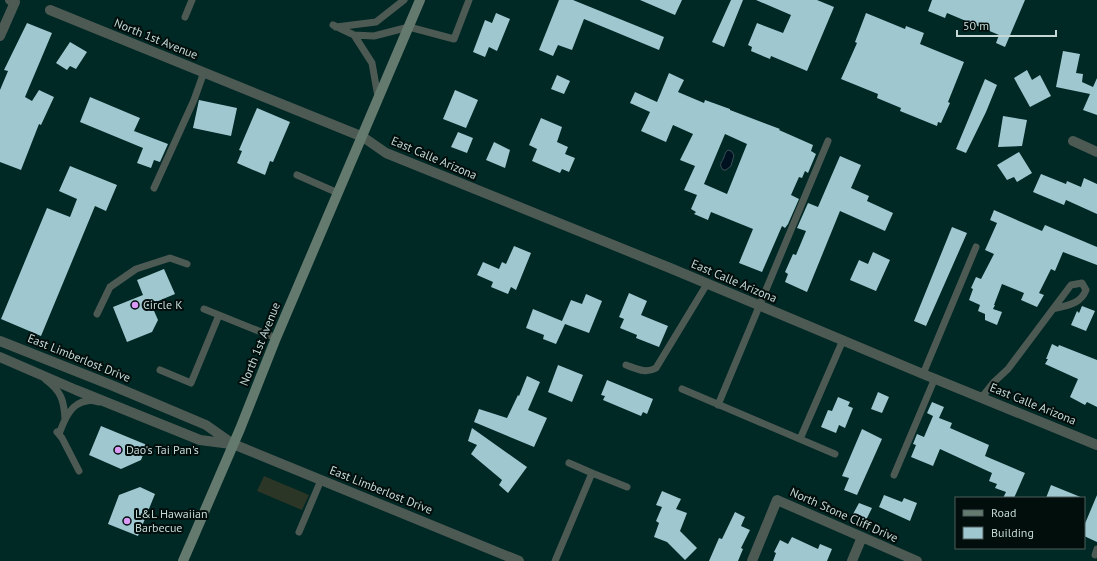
<svg xmlns="http://www.w3.org/2000/svg" width="1097" height="561" font-family="'PT Sans',sans-serif">
  <style>
    .green { fill: #2c3626 }
    .water { fill: #00121f; stroke: #3b4e56 }
    .building { fill: #9fc7d0; fill-rule: evenodd }
    .lines { fill: none; stroke-linecap: round; stroke-linejoin: round }
    .service { stroke: #4d5a53; stroke-width: 7 }
    .minor { stroke: #4d5a53; stroke-width: 10 }
    .tertiary { stroke: #4d5a53; stroke-width: 10 }
    .secondary { stroke: #657a6e; stroke-width: 10 }
    .poi-dot { fill: #da9af6; stroke: #010e0c; stroke-width: 1.5 }
    .labels { text-anchor: middle; stroke-width: 4; stroke-linejoin: round; paint-order: stroke }
    .street-label { font-size: 12px; fill: #c4d9d6; stroke: #010e0c }
    .poi-label { font-size: 12px; fill: #c4d9d6; stroke: #010e0c; text-anchor: start }
  </style>
  <rect width="100%" height="100%" fill="#002825"/>
  <!-- green -->
  <path class="green" d="M264,476L309,495L302,510L257,491Z"/>
  <!-- water -->
  <path class="water" d="M728,150L731,151L734,155L731,166L726,170H723C718,163 722,163 724,157C725,155 725,153 726,152Z"/>
  <!-- building -->
  <path class="building" d="M559,0H573L664,37L659,50L584,19L572,50L558,45L553,56L539,50Z
    M640,0H682L675,15Z
    M731,0H743L724,47L712,42Z
    M756,0H817L834,7L807,71L771,56L770,59L751,51L752,47L748,45L757,23L783,33L791,15Z
    M932,0H1025L1005,47L996,43L999,35L947,13L945,18L928,11Z
    M496,13L510,19L497,51L489,47L485,57L473,52L485,20L492,23Z
    M866,13L905,29L906,26L924,33L920,44L964,62L948,102L950,103L941,123L938,122L937,126L900,111L901,108L877,98L878,94L841,79L857,43L855,42Z
    M27,23L52,33L25,97L32,101L39,90L54,97L41,125L39,124L21,170L0,162V90L8,71L4,70Z
    M70,42L87,52L76,69L70,66L67,70L56,63Z
    M1063,51L1080,54L1076,73L1083,74L1082,82L1093,87L1097,78V115L1083,110L1090,94L1056,87Z
    M1027,70L1032,80L1040,75L1051,96L1030,107L1014,78Z
    M669,73L684,80L678,92L704,103L705,100L730,109V110L780,129L779,130L813,145L811,151L816,154L808,173L805,171L802,178L799,177L791,195L799,199L788,224L785,228L782,226L762,272L739,263L753,229L711,212L708,220L694,214L696,212L691,209L697,195L684,190L695,166L680,160L693,134L673,125L666,142L641,131L650,112L630,103L635,92L657,102ZM725,134L747,144L727,194L704,184Z
    M557,75L570,81L564,94L551,89Z
    M985,79L997,85L986,112L966,153L956,149Z
    M455,90L478,100L466,128L443,119Z
    M90,97L140,118L134,131L168,144L160,162L154,160L151,168L137,163L143,148L80,122Z
    M199,100L237,108L231,136L193,128Z
    M257,108L290,122L273,162L270,161L265,175L237,163L242,151L239,150Z
    M1003,116L1027,120L1022,146L998,147Z
    M541,118L562,127L557,142L568,147L565,154L575,158L569,172L562,169L560,173L532,161L537,149L529,145Z
    M458,132L473,138L467,153L451,147Z
    M494,142L510,150L505,168L486,160Z
    M1019,152L1032,173L1017,182L1014,177L1007,180L997,165Z
    M840,156L861,165L851,188L869,196L867,201L893,213L885,231L840,211L807,292L785,282L788,274L785,272L793,254L796,255L806,231L797,228L808,203L818,207Z
    M70,166L117,185L106,211L95,206L41,336L1,319L47,208L70,217L77,199L59,191Z
    M1041,174L1066,184L1067,181L1081,187L1084,178L1097,184V214L1066,200L1064,205L1033,192Z
    M994,210L1042,231L1045,225L1097,247V265L1063,252L1055,271L1051,269L1039,293L1044,295L1037,307L1021,300L1024,293L1002,284L994,305H995L993,309L1002,312L997,325L985,320V314L978,311L980,305L969,300L973,289L971,288L976,277L981,279L994,254L985,250L997,223L990,220Z
    M952,227L967,233L926,326L914,321Z
    M514,246L531,253L516,290L511,287L508,294L491,287L493,282L477,275L483,262L499,269L502,262L506,264Z
    M873,252L890,260L876,291L850,280L859,260L868,264Z
    M164,269L175,294L151,304L158,320L152,332L127,342L113,307L143,295L137,280Z
    M629,293L647,301L641,315L668,326L659,347L636,338L637,335L620,328L624,319L619,317Z
    M586,294L602,301L589,333L565,324L556,344L543,339L544,335L526,328L533,309L562,321L571,300L582,304Z
    M1082,306L1095,311L1086,331L1071,325L1077,311L1079,313Z
    M1052,344L1058,347L1059,345L1097,360V407L1087,402L1085,405L1070,397L1078,379L1045,364L1048,359H1046Z
    M558,365L583,375L572,402L548,392Z
    M527,376L540,382L528,410L547,418L534,447L474,422L479,409L507,418L518,395L519,396Z
    M607,380L653,399L647,414L643,412L641,416L603,400L605,396L601,395Z
    M878,392L889,397L882,413L871,409Z
    M838,397L850,402L848,406L853,408L845,428L839,425L836,433L821,427L828,410L832,411Z
    M932,402L944,407L939,418L952,423L950,428L989,445L985,456L1025,473L1014,498H1003L1006,492L995,488L997,484L989,481L992,473L940,449L933,466L911,457L916,445L913,444L917,434L924,437L933,416L927,413Z
    M101,426L147,445L141,460L121,469L89,455Z
    M472,428L527,467L508,493L499,485L502,480L471,454L477,445L468,441Z
    M862,429L882,439L857,495L844,490L849,478L842,476Z
    M1051,485L1083,498H1046Z
    M140,487L155,494L138,536L108,524L119,495Z
    M662,491L681,499L676,509L687,513L680,531L697,548L685,560L667,542L654,537L659,523L656,521L662,507L656,505Z
    M884,495L902,502L904,498L917,503L910,521L879,507Z
    M1097,495V542L1084,536V526Z
    M859,503L872,508L866,520L853,514Z
    M735,512L745,517L741,526L750,530L741,548L743,549L738,561H709L719,538L722,539Z
    M792,537L818,549L820,544L832,549L827,561H773L776,553L774,552L780,540L788,544Z"/>
  <g class="lines">
    <!-- service -->
    <path class="service" d="M185,17L192,0
      M333,25L354,35L374,36L409,27L454,39L469,0
      M336,27L376,22L404,0
      M354,35L372,63L378,97
      M297,175L338,193
      M154,188L194,100L204,72
      M204,309L276,338
      M97,314L110,287L136,269L170,258L187,264
      M626,365C637,369 646,374 656,368L707,284
      M160,370L191,383L219,315
      M923,374L976,247
      M46,380C61,391 64,400 65,419
      M682,389L835,454
      M982,397L994,382L1008,369L1071,285L1082,283L1086,290C1080,305 1067,305 1053,309
      M718,405L828,141
      M57,432L62,438L79,471
      M59,434C64,421 70,403 87,401C90,400 95,401 99,402
      M800,439L843,340
      M569,463L592,473
      M894,475L935,378
      M299,532L321,480
      M1095,555L1097,549
      M555,561L592,473L627,487"/>
    <!-- minor -->
    <path class="minor" d="M50,10L363,137L386,153L670,268L923,374L1097,445
      M0,36L15,2L10,0
      M1073,141L1097,152
      M752,561L777,500L917,561
      M852,561L862,537"/>
    <!-- tertiary -->
    <path class="tertiary" d="M0,341L111,385L206,425L233,444L519,561
      M0,357L76,390L200,440L231,444"/>
    <!-- secondary -->
    <path class="secondary" d="M183,561L240,429L276,338L420,0"/>
  </g>
  <!-- markers -->
  <g class="poi-dot">
    <circle cx="135" cy="305" r="4"/>
    <circle cx="118" cy="450" r="4"/>
    <circle cx="127" cy="521" r="4"/>
  </g>
  <g class="labels">
    <!-- street labels -->
    <g class="street-label">
      <text transform="translate(156 39) rotate(22)" y="4">North 1st Avenue</text>
      <text transform="translate(434 158) rotate(23)" y="4">East Calle Arizona</text>
      <text transform="translate(734 281) rotate(23)" y="4">East Calle Arizona</text>
      <text transform="translate(260 344) rotate(-68)" y="4">North 1st Avenue</text>
      <text transform="translate(79 358) rotate(22)" y="4">East Limberlost Drive</text>
      <text transform="translate(1033 404) rotate(22)" y="4">East Calle Arizona</text>
      <text transform="translate(381 490) rotate(22)" y="4">East Limberlost Drive</text>
      <text transform="translate(844 515) rotate(24)" y="4">North Stone Cliff Drive</text>
    </g>
    <!-- poi labels -->
    <g class="poi-label">
      <text x="143" y="309">Circle K</text>
      <text x="126" y="454">Dao's Tai Pan's</text>
      <text x="135" y="518">L&amp;L Hawaiian<tspan x="135" dy="14">Barbecue</tspan></text>
    </g>
  </g>
  <!-- legend -->
  <rect x="955" y="497" width="130" height="52" fill="#010e0c" stroke="#4f5f5d"/>
  <rect x="963" y="510" width="20" height="6" fill="#657a6e" stroke="#4f5f5d"/>
  <text x="991" y="517" font-size="12" fill="#c4d9d6">Road</text>
  <rect x="963" y="527" width="20" height="12" fill="#9fc7d0" stroke="#4f5f5d"/>
  <text x="991" y="537" font-size="12" fill="#c4d9d6">Building</text>
  <!-- scale -->
  <path d="M957 30v6h99v-6" fill="none" stroke="#c4d9d6" stroke-width="2"/>
  <text x="963" y="30" font-size="12" fill="#c4d9d6" stroke="#010e0c" stroke-width="3" paint-order="stroke">50 m</text>
</svg>
